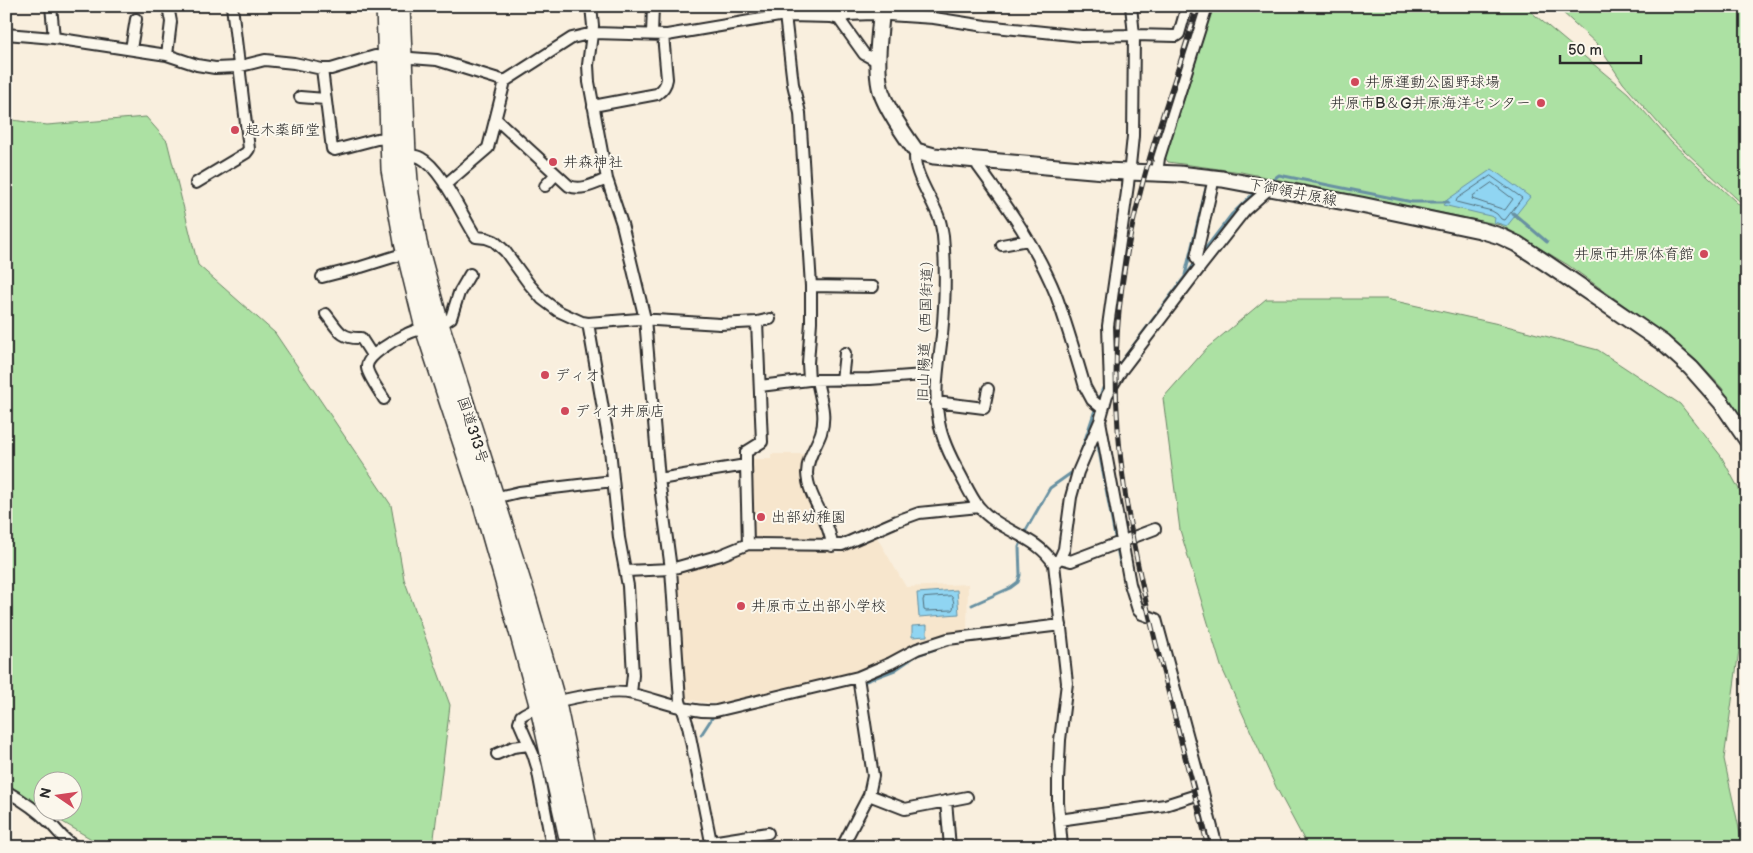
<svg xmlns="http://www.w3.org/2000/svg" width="1753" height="853" font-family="'Balsamiq Sans','Klee One',sans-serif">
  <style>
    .built { fill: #f7e6cd }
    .green { fill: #ace1a3; stroke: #6c8667 }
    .water { fill: #90d5f2; stroke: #6891a2 }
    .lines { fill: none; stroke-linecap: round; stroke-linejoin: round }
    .shore { stroke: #536f7b; stroke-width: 1 }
    .stream { stroke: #6891a2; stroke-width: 3 }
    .street-casing { stroke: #2b2b2b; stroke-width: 14 }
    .secondary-casing { stroke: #2b2b2b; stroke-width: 19 }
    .highway-casing { stroke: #2b2b2b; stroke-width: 22 }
    .street { stroke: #fbf7ec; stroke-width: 10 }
    .secondary { stroke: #fbf7ec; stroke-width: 15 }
    .highway { stroke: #fbf7ec; stroke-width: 19 }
    .rail-casing { stroke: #2b2b2b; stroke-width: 5 }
    .rail { stroke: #fbf7ec; stroke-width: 3; stroke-dasharray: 9; stroke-linecap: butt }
    .poi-dot { fill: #d1495b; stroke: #fbf7ec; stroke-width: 2 }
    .labels { text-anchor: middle; stroke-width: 4; stroke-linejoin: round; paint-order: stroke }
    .poi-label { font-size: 15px; fill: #2b2b2b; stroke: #fbf7ec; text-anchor: start }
    .street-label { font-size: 15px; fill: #2b2b2b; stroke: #fbf7ec }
  </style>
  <rect width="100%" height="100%" fill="#f9efde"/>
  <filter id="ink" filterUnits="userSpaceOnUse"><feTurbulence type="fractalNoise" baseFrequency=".02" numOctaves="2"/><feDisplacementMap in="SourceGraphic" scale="10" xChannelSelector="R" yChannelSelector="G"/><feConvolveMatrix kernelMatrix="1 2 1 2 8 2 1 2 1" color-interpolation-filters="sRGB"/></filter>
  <g filter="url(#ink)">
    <!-- built -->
    <path class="built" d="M771,454H806L817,513L826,538L820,542L752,539L751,459H771Z
      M875,534L906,587L968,584L967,631L929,639L855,673L718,704L684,699L675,570L748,546L827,548L838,554Z"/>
    <!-- green -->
    <path class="green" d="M1213,6H1524L1628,93L1671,142L1747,212V426L1722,388L1696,360L1667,336L1568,265L1501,225L1241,172L1168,162L1165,157L1173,125L1177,123Z
      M1562,6H1747V208L1673,140L1623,83L1598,45L1560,10Z
      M146,117L167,141L198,265L275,333L391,505L404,579L450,705L434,838L421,847H105L44,811L72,810V780H42V810L6,788V119L47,125Z
      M1266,299H1386L1503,325L1598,350L1680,404L1721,456L1747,504V652L1739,650L1724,759L1743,847H1308L1276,787L1221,666L1180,530L1163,398L1207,348Z"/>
    <!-- water -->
    <path class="water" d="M1492,169L1530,197L1507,226L1494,222L1495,218L1490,216L1443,205L1447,200Z
      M957,590L959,614L919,617L917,593Z
      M927,625V636L912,637V626Z"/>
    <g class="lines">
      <!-- shore -->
      <path class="shore" d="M1491,176L1522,198L1505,220L1501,219L1497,214L1492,211L1456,202L1457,199Z
        M1492,183L1513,199L1505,210L1472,199L1473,196Z
        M951,596C954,598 955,607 952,610L926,611L924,610L923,600L924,598Z"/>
      <!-- stream -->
      <path class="stream" d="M1275,178L1279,175L1412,202H1448
        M1513,213L1547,242
        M1199,257L1232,214L1256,191
        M1185,275L1206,188
        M1121,362L1196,262
        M1098,401L1103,388
        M1097,440L1115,537
        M1079,458L1096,407
        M1117,548L1120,563
        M972,605L1010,588L1018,582L1020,575L1019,547L1026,530L1050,488L1074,471
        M863,682L895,670L917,655L938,648
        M701,735L712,718"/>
      <defs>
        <path id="street" d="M51,6L54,38
          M591,6L593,26L588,65L589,82L607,179L622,224L645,319L659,479L671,569L680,701L688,726L712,847
          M777,6L789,16L831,17L839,19L864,54L879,62
          M833,6L837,12L839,19L847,15L873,14L934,18L985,26L1082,36L1134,35L1176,36L1179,34L1187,6
          M6,34L54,38L167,55L197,65L215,68L237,67L265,60L294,63L322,69H331L375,56L411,58L437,60L505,81L572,38L593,33L667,35L785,15L793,84L800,113L811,286V322L808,363L809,380L760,386
          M652,34L653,6
          M131,49L136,19
          M167,55L171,22L168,6
          M322,69L332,149L335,150L377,139L389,138
          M300,97L325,99
          M593,106L657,94C663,90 666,86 667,79L663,35
          M496,119L569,186C582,191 594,184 607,179
          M916,151C910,169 933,200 939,218C941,223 942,230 943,236C946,268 945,303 942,335C939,364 933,392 939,422C942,440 951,458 960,474C966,485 971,497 979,507C1000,532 1036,535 1054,564L1067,683L1060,740L1058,781V803L1062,847
          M406,156C411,155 416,155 421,158C441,168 463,217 476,237L486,238L494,241L505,251L529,284L542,299L558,311L582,322L588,323L639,319L720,324L757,322L762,442L746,452V465L659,479
          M977,160L978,166C1008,207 1037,248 1056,295C1067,325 1076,356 1085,387L1092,400L1103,409
          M1157,173L1159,158L1207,6
          M196,183L246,153L249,149L232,6
          M445,185L488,148L505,81
          M545,186L556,174
          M1002,245L1028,240
          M1201,266L1245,210L1271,187
          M322,277L361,267L406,253
          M811,286L873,287
          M326,314C338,329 340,339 361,338L370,352L373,354
          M757,322L770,319
          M588,323L610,449L619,538L628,586L633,675L631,693
          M810,380L870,379L937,374
          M817,380C820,398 827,414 821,433C816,447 807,458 807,473C808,499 830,520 832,546
          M842,380L845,353
          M1110,388L1108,326L1128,185L1133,136L1134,35L1131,6
          M384,399C380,392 368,376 367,368C365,356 396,339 407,334C420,327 438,328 451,318L459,293L470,274
          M936,402L984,408L988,389
          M1100,421L1130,584L1138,610L1142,614L1156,619L1203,793
          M746,465L748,544
          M490,499L519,492L613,481
          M1060,558L1071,561L1076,559L1155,529
          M1054,564L1060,558L1064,549L1071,497L1078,472L1100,421L1107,395L1121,371L1201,266L1196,257L1214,178
          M626,571L671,569L721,555L748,544L842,545L897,521L919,513L979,507
          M497,754L513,747L529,745
          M6,791C22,800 37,810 50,823C60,833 63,840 76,847
          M869,795L905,809L967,797
          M946,801L950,847
          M1059,820L1165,805L1203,793L1217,847
          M711,842L768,833
          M552,847L537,767L533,754L519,722L521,716C540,702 609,688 633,694C660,700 687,713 716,711L858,677L891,663L917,649L948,639L1061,625
          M842,847L869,795L873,776L858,677"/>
        <path id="secondary" d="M882,6C880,31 875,63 880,87C883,104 906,137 916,151L934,156L977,160L1104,171L1179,174L1222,179L1361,205L1480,230L1500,236L1517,244L1546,263L1663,343L1691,368L1721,402L1747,440"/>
        <path id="highway" d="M386,6L391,169L404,242L425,328L482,501L512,606L540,708L571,847
          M400,6L406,156L409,194L417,243L439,324L527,601L556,703L586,847"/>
      </defs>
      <!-- street casing -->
      <use href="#street" class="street-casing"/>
      <!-- secondary casing -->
      <use href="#secondary" class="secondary-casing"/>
      <!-- highway casing -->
      <use href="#highway" class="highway-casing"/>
      <!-- street -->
      <use href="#street" class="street"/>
      <!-- secondary -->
      <use href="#secondary" class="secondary"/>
      <!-- highway -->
      <use href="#highway" class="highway"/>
      <defs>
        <path id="rail" d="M1197,6C1186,48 1171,89 1158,130C1142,181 1129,233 1122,286C1103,423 1132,551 1166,683C1180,738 1194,792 1208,847"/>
      </defs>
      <!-- rail casing -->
      <use href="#rail" class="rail-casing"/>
      <!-- rail -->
      <use href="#rail" class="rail"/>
    </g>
  </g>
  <!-- markers -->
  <g class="poi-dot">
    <circle cx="1355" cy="82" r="5"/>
    <circle cx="1541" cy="103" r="5"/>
    <circle cx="235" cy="130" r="5"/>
    <circle cx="553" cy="162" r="5"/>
    <circle cx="1704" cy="254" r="5"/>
    <circle cx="545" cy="375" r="5"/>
    <circle cx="565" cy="411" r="5"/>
    <circle cx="761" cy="517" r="5"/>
    <circle cx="741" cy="606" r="5"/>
  </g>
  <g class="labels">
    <!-- poi labels -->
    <g class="poi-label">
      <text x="1365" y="87">井原運動公園野球場</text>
      <text x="1531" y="108" text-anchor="end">井原市B＆G井原海洋センター</text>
      <text x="245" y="135">起木薬師堂</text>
      <text x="563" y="167">井森神社</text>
      <text x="1694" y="259" text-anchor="end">井原市井原体育館</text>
      <text x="555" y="380">ディオ</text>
      <text x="575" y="416">ディオ井原店</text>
      <text x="771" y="522">出部幼稚園</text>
      <text x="751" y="611">井原市立出部小学校</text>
    </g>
    <!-- street labels -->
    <g class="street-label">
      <text transform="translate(1293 192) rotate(11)" y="5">下御領井原線</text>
      <text transform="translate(925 327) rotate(-88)" y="5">旧山陽道（西国街道）</text>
      <text transform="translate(473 430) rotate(72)" y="5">国道313号</text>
    </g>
  </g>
  <!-- margin -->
  <rect width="1753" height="853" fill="none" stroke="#fbf7ec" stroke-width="25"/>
  <rect x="12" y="12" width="1728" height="828" fill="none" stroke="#2b2b2b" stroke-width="2" filter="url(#ink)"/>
  <!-- north arrow -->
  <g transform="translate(58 796) rotate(283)"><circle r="24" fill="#fbf7ec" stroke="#a8a59f"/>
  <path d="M0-4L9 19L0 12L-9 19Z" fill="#d1495b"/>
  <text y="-8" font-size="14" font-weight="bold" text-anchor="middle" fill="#2b2b2b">N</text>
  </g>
  <!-- scale -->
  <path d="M1560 55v8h81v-8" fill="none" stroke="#2b2b2b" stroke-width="2.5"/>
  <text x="1568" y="55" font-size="15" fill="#2b2b2b" stroke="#fbf7ec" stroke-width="4" paint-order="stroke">50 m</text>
</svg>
